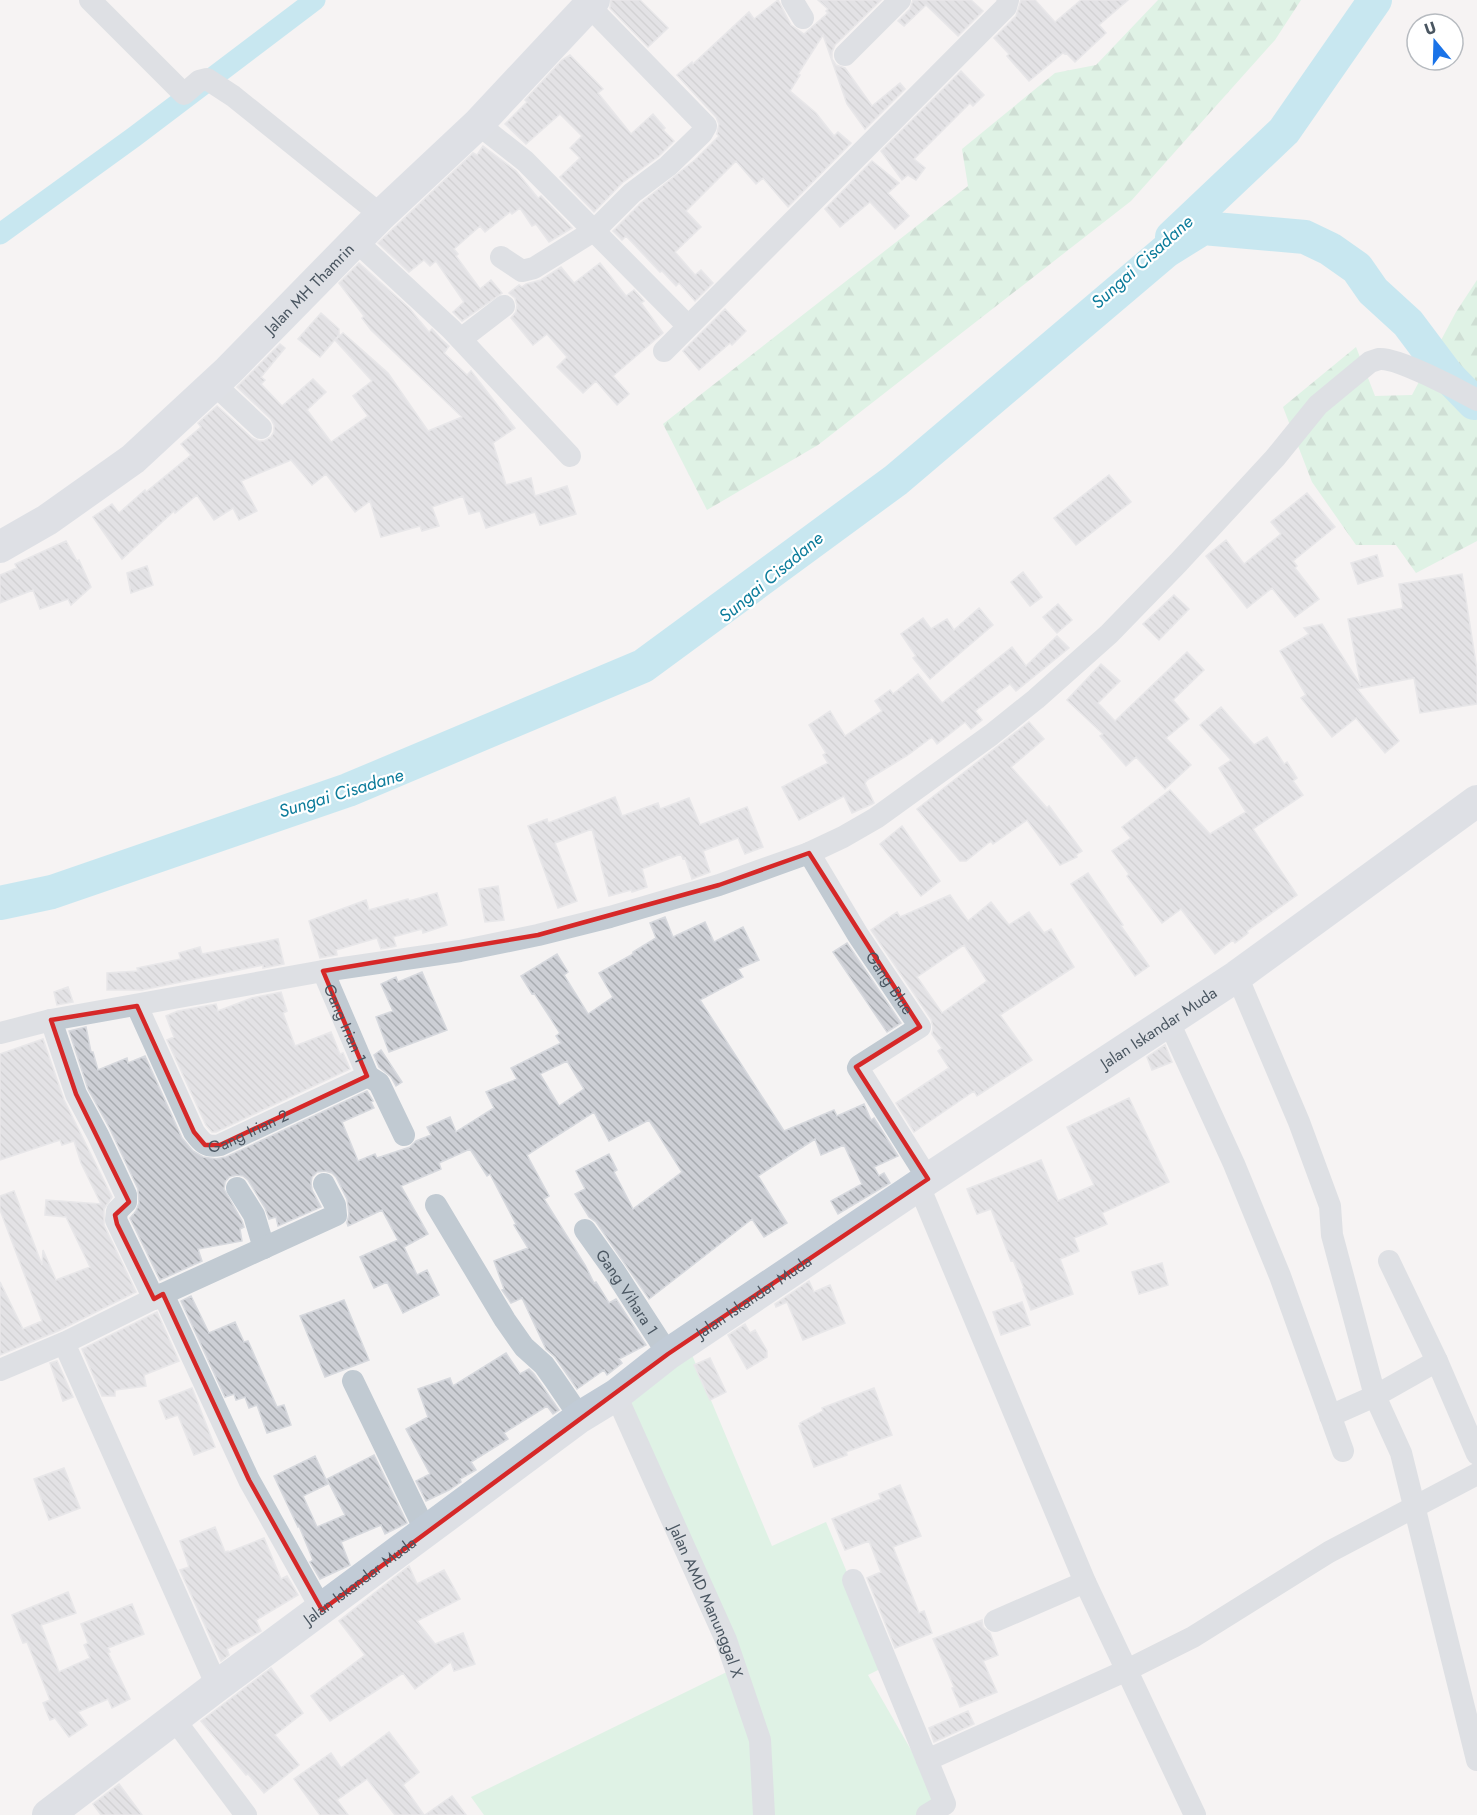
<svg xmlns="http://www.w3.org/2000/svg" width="1477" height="1815" font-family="Jost,sans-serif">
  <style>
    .grass { fill: #c3f1d5 }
    .forest { fill: url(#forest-firs) }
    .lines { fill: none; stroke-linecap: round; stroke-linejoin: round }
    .canal { stroke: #90daee; stroke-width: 21 }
    .river { stroke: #90daee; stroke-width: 34 }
    .building { fill: url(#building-back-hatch); stroke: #d7d9de; stroke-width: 1.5; fill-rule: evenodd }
    .street { stroke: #c1cad2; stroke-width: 22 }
    .secondary { stroke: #c1cbd6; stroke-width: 32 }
    .marked { fill: none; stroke: #d62828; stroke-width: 4.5; stroke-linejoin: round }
    .labels { text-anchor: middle; stroke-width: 4.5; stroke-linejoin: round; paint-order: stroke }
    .street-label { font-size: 16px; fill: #4a5661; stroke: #fff }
    .water-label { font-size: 18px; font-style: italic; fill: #0c7c9b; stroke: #fff }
  </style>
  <defs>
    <pattern id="forest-firs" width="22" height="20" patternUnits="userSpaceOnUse" patternTransform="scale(1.5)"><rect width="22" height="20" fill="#c3f1d5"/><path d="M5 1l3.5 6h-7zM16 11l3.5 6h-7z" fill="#a0c6b0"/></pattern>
    <pattern id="building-back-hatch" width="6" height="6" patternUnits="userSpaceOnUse" patternTransform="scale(1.5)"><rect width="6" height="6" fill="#cdcfd5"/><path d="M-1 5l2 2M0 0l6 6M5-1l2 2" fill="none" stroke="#a8abb0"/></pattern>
  </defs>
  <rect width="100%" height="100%" fill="#f5f3f3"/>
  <!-- grass -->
  <path class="grass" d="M692,1355L772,1546L826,1522L886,1666L868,1675L942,1804L918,1815H484L471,1797L735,1668L618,1405Z"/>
  <!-- forest -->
  <path class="forest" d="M1158,0H1301L1275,40L1131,201L818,445L707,510L663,424L968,186L962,149L1055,73L1096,65Z
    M1477,280V541L1416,573L1396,545H1356L1312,482L1283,407L1356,347L1375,396L1412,395L1456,312Z"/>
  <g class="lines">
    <!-- canal -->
    <path class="canal" d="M0,234L134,137L315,0"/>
    <!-- river -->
    <path class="river" d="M1172,237L1284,131L1375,0
      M0,903L52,892L348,790L643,666L896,480L1166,251L1203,228L1305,237L1330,249L1357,268L1373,291L1408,323L1447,375L1474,403"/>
  </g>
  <!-- building -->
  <path class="building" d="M611,0H640L668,28L648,47L610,8Z
    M778,0L791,25L804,34L828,13L826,11L828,9L818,0H881L835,45L832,52V59L836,65L845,68L872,106L900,83L905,89L865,129L847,104L823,35L798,74L800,75L790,91L816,113L834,136L838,132L851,143L788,207L763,178L756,184L736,161L686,211L701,227L675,252L695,275L701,270L713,283L695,301L679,283L676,286L662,271L660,272L626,236L622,240L613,231L641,203L695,160L719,136L717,134L719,124L716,117L677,75L692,62L693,64L749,12L754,19Z
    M913,0H971L983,11L958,36L926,5L904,26L898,21L910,9Z
    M1021,0H1035L1055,22L1081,0H1128L1099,25L1106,33L1075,62L1066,53L1065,54L1063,53L1029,81L1007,56L1009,54L994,38L1016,16Z
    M570,55L603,89L598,93L631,134L653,114L665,128L663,130L674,141L659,156L622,183L594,212L560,177L580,158L570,148L582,136L560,114L526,144L505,124L527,102L525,100L562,60Z
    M961,71L984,95L973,106L970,103L914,159L925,168L916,180L908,175L902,180L881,151Z
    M483,146L516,171L538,198L541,196L572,228L549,242L536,224L532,226L520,208L512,214L510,212L485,232L480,226L454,249L458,254L456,256L480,289L491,280L502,293L462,321L453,312L464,302L436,261L430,266L424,260L409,272L378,243L473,153L477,155Z
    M872,161L899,183L888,193L909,216L895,229L870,202L840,227L825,209Z
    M359,263L409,308L429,332L432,329L441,339L449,346L444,353L467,375L471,371L515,428L493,443L506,485L531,478L535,496L567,486L576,514L540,525L535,512L486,528L480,511L469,514L463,496L432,507L439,526L422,531L420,526L381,537L370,501L355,512L326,474L312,485L291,460L241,481L257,511L239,520L233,508L214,520L197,495L175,513L174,511L122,559L93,517L112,504L119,513L145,490L146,492L191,455L181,444L201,427L198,423L217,406L252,438L259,441H264L271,437L274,432V425L271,419L237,387L280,344L285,348L261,377L265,380L261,384L282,406L313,379L326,392L307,410L331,442L368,416L353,396L372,381L335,340L343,333L388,373L428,431L462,417L371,330L362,318L364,316L339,283Z
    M600,263L626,296L634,290L644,301L641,303L663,333L613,376L629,394L617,405L596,381L583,393L557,367L567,357L547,334L533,345L511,318L516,312L517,305L515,298L509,293L519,285L522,287L526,284L541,280L561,267L574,283Z
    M725,309L746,331L732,345L730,343L699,370L683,351Z
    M321,313L339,329V335L320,357L298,339Z
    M1109,475L1131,502L1076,545L1054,518Z
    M1307,493L1335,527L1293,561L1297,566L1295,568L1319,599L1295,617L1272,588L1247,608L1206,556L1226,540L1244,564L1281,534L1271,522Z
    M66,541L77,561L79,560L91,587L71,605L68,599L40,609L33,590L0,603V575L17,568L15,564Z
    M1377,555L1383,576L1358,584L1351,563Z
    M147,566L153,585L131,593L127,573Z
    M1023,572L1042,597L1030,606L1011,582Z
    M1462,574L1477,670V704L1420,713L1414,678L1357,689L1399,741L1385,753L1356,718L1332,737L1301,698L1306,695L1280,651L1309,634L1304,628L1322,624L1361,686L1348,619L1403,608L1399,584Z
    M1174,595L1189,609L1159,640L1143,624Z
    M1058,604L1072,620L1057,633L1043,617Z
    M979,608L993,625L930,679L913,658L916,656L901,634L923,618L931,629L947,619L954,630Z
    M1057,636L1069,648L1016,691L1010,684L975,711L982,720L971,729L965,722L937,744L932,737L908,755L867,780L865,783L874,803L872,804L852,813L844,796L799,820L782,787L828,763L823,755L826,753L809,725L830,711L845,736L882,711L875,701L890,690L893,694L918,674L942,703L1012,647L1026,666Z
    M1187,652L1204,670L1173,700L1189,719L1166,738L1191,765L1165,789L1136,757L1126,766L1100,736L1103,734L1067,700L1101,664L1120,681L1098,703L1115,721Z
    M1221,707L1254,745L1267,737L1284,764L1287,762L1297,778L1293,781L1303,795L1253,829L1297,895L1247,931L1248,933L1235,943L1233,940L1215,954L1181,909L1162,923L1127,876L1129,874L1112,851L1131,838L1122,827L1170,790L1210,834L1246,812L1219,768L1231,760L1200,725Z
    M1029,722L1044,739L1011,767L1047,808L1049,806L1082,851L1076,855L1077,857L1060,865L1027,820L993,844L991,841L966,861H960L917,809Z
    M615,797L622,816L658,803L660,809L689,798L700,825L747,807L763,847L745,854L738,838L703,851L710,872L692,879L685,858L683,859L681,854L642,869L647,887L632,892L631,890L609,896L592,829L555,843L577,901L558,908L528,826L547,819L548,823Z
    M902,826L940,881L921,896L880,844Z
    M1088,873L1123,925L1121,926L1149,966L1135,976L1071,884Z
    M498,886L504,920L485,922L479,889Z
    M437,893L447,925L423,933L422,929L393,937L396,946L392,947L381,949L377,938L336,950L337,955L320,958L309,921L366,900L369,910L408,899L409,901Z
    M950,895L968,921L991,902L1009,925L1029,912L1044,933L1051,929L1074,967L1000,1015L1032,1060L977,1096L974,1091L914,1132L896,1103L949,1068L938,1051L942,1048L932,1034L933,1027L931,1019L871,930L897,912L900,917ZM964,945L987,981L942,1013L917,977Z
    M665,917L673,937L705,922L714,942L743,927L759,960L738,969L743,977L700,1000L784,1131L834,1110L837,1116L864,1104L871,1120L874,1118L898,1156L874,1167L879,1176L884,1173L890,1183L838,1214L831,1201L862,1184L844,1145L821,1155L815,1139L758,1176L787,1223L764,1237L752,1219L649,1299L596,1222L589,1217L575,1194L585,1189L576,1171L609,1154L617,1170L614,1172L633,1209L682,1172L649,1120L609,1141L594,1112L527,1155L549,1196L544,1199L585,1265L594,1283L596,1282L609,1303L616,1299L646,1345L619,1359L622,1363L607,1375L604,1370L577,1389L555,1357L546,1349L522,1298L511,1303L502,1290L504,1289L494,1261L528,1248L514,1225L516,1224L490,1174L487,1176L470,1149L439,1163L441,1169L401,1186L428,1234L404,1247L417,1275L427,1270L439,1295L403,1313L387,1282L374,1288L360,1257L398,1240L382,1210L348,1226L347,1223L349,1214L347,1199L336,1177L332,1173L325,1171L317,1172L312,1177L311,1183L312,1190L321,1207L278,1226L276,1217L269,1219L265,1208L248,1180L243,1176L237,1175L229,1177L225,1182L224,1189L242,1221L244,1227L240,1229L242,1241L198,1249L202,1261L160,1280L130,1218L136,1211L139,1203L138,1189L110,1129L88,1089L69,1031L86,1027L91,1052H93L98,1070L127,1058L128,1063L145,1056L182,1138L193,1151L203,1157L216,1159L226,1157L367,1091L373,1101L371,1102L374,1108L342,1122L358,1161L375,1154L377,1158L410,1147L416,1141L431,1135L427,1127L450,1117L456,1132L494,1108L486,1092L517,1079L511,1068L561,1043L556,1036L560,1033L534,993L532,994L521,976L557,954L568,972L564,975L588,1014L613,997L599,973L633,954V952L656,938L650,923ZM567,1061L584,1089L559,1106L540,1074Z
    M278,939L284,964L263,968V965L142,990H107V973L138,971L137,968L181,959L179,953L200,947L202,954Z
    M847,943L901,1023L887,1032L833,952Z
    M422,972L447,1030L389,1052L376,1017L393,1011L381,984L396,977L398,982Z
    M68,987L73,1002L57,1005L54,992Z
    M281,992L287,1011L283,1013L295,1046L331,1032L340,1054L343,1053L350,1069L216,1132H212L206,1125L167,1040L174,1037L166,1016L178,1011L216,1004L218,1011L252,998Z
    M43,1039L64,1100L112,1197L104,1209V1225L136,1292L58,1331L0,1355V1282L23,1329L42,1321L0,1210V1196L14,1191L42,1265L43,1250L56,1280L90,1267L66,1217L45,1215L46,1200L101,1204L81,1163L74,1141L62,1145L60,1140L0,1160V1054Z
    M1165,1045L1172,1062L1152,1070L1147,1057Z
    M381,1050L402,1082L396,1086L391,1077L379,1067L374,1055Z
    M1129,1098L1169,1182L1102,1213L1107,1224L1074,1238L1079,1251L1060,1259L1073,1294L1031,1310L1023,1289L1024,1288L1013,1260L1011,1261L991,1209L977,1214L967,1189L1041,1160L1058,1201L1094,1185L1067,1127Z
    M1162,1263L1168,1285L1139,1294L1132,1272Z
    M809,1281L814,1292L830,1285L845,1323L803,1340L787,1302L776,1307L775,1304Z
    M191,1296L209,1333L235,1322L244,1342L248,1341L277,1407L284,1405L291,1425L267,1433L257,1405L249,1408L245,1397L236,1400L234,1394L225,1397L181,1301Z
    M344,1300L369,1360L325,1377L300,1316Z
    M1022,1302L1030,1325L1001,1335L993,1312Z
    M157,1312L179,1361L144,1375L146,1386L115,1390V1396H102L82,1349Z
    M745,1324L750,1333L755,1330L767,1351V1357L747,1369L728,1335Z
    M506,1353L520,1374L529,1369L534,1374L559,1410L553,1414L547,1406L504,1433L508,1439L471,1462L476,1470L460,1479L461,1482L449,1490L426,1501L416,1481L430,1474L406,1429L428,1417L418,1389L450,1378L453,1386Z
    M710,1358L726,1392L710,1400L694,1365Z
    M57,1361L73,1397L63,1401L50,1363Z
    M192,1388L215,1447L194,1455L178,1415L166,1419L159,1401Z
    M874,1388L892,1435L846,1452L847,1455L814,1467L799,1426H801L800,1423L823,1411L822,1408Z
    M374,1455L407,1523L385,1534L381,1525L341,1542L350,1565L320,1579L310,1562L313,1560L299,1526L298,1527L274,1476L315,1456L328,1484L303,1496L317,1527L345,1515L327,1479Z
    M64,1468L80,1508L49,1520L34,1479Z
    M900,1485L921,1536L893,1547L919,1613L924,1611L932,1633L895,1648L867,1578L881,1572L869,1541L845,1550L832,1519L881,1499L879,1494Z
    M215,1527L225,1552L228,1551L229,1552L264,1538L281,1579L287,1576L298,1595L256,1620L261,1631L227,1649L229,1655L221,1661L180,1570L189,1567L180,1541Z
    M409,1566L417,1584L444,1570L460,1599L417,1621L435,1644L463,1633L475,1664L454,1671L451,1662L415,1689L403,1673L330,1721L311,1696L365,1655L339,1621Z
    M68,1592L76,1613L41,1625L59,1672L90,1658L84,1645L88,1643L81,1624L132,1604L144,1634L108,1648L110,1652L108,1653L130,1699L112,1708L108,1699L78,1712L87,1725L69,1737L55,1718L50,1720L43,1703L50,1700L27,1642L23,1643L12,1615Z
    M982,1620L983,1627L990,1633L998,1655L983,1661L997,1692L960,1707L952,1688L954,1687L933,1639Z
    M271,1668L303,1713L275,1735L299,1765L264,1793L248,1774L246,1775L201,1721Z
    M968,1711L974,1724L934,1742L929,1728Z
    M389,1732L419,1772L403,1785L424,1815H395L367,1779L337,1800L348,1815H320L294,1779L331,1753L341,1768Z
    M119,1784L142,1815H101L93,1804Z
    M452,1796L466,1815H425Z"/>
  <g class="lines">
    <!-- street -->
    <g class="street">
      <path d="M90,0L184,94L199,81L207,79L233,96L381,215"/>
      <path d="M792,0L803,18"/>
      <path d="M845,55L900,0"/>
      <path d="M478,124L525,161L688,326"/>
      <path d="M356,241L451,329L570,456"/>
      <path d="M501,257L522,271L534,268L595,230L632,193L668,166L702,133L706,126L589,6"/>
      <path d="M461,339L504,306"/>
      <path d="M664,351L1006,7L1008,0"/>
      <path d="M214,384L261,428"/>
      <path id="s1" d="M809,853L858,935L920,1027L859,1066L858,1068L928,1179"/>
      <path id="s2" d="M323,971L368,1076"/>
      <path d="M1237,976L1299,1122L1330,1206L1332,1235L1375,1396L1401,1453L1477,1760"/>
      <path id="s3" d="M137,1006L194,1132C202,1143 207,1148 220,1145L368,1076L379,1083L404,1135"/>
      <path d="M51,1020L76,1094L98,1135L126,1195V1202L117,1211L116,1220L154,1299"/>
      <path d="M1169,1022L1234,1164L1280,1276L1343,1451"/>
      <path d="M0,1033L51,1020L323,971L460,951L538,935L610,917L719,885L809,853L843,837L876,818L991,735L1036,699L1109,634L1178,563L1275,458L1318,405L1370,362C1373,361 1376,360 1379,359C1397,357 1459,390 1477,400"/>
      <path d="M919,1186L1085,1582L1195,1815"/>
      <path d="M237,1188L254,1215L264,1248"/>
      <path d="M436,1205L505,1320L524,1347L544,1365L554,1379L580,1417"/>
      <path id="s4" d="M585,1230L615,1272L668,1354"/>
      <path d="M1389,1261L1437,1361L1477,1454"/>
      <path d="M163,1294L249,1480L322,1610"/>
      <path d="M64,1343L217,1686"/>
      <path d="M0,1370L64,1343L163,1294L336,1215L335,1205L324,1184"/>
      <path d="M353,1381L426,1532"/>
      <path id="s5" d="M616,1395L726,1640L760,1740L764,1815"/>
      <path d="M1330,1416L1375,1396L1437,1361"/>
      <path d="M853,1580L927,1760"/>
      <path d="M995,1621L1085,1582"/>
      <path d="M174,1719L246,1815"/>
      <path d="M927,1815L945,1804L927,1760L1125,1671L1193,1637L1329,1552L1477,1474"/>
    </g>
    <!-- secondary -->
    <g class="secondary">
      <path id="s6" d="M0,547L47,520L133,459L228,371L381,215L478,124L594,0"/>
      <path id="s7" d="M48,1815L217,1686L580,1417L616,1395L668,1354L928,1179L1237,976L1477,801"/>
    </g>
  </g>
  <!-- marked area -->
  <path d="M0 0H1477V1815H0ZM809,853L920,1027L856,1067L928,1179L668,1354L322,1610L249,1480L163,1294L154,1299L117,1224L115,1215L129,1202L76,1094L51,1020L137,1006L194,1132L205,1145H220L367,1076L323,971L538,935L719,885Z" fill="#f5f3f3" fill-opacity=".55" fill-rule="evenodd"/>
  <path class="marked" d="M809,853L920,1027L856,1067L928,1179L668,1354L322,1610L249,1480L163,1294L154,1299L117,1224L115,1215L129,1202L76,1094L51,1020L137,1006L194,1132L205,1145H220L367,1076L323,971L538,935L719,885Z"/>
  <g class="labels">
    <!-- street labels -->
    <g class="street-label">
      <text dy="6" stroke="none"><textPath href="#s6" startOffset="405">Jalan MH Thamrin</textPath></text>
      <text dy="6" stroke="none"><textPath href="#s1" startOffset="153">Gang Blue</textPath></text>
      <text dy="6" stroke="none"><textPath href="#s2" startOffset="57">Gang Irian 1</textPath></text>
      <text dy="6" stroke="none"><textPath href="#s7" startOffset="1362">Jalan Iskandar Muda</textPath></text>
      <text dy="6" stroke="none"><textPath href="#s3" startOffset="201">Gang Irian 2</textPath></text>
      <text dy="6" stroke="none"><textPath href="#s4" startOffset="75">Gang Vihara 1</textPath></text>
      <text dy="6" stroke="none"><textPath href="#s7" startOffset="876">Jalan Iskandar Muda</textPath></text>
      <text dy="6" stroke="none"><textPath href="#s7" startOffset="390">Jalan Iskandar Muda</textPath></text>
      <text dy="6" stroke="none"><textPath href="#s5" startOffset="225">Jalan AMD Manunggal X</textPath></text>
    </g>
    <!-- water labels -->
    <g class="water-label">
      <text transform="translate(1142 262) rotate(-42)" y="6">Sungai Cisadane</text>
      <text transform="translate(771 577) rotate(-40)" y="6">Sungai Cisadane</text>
      <text transform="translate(341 793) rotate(-17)" y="6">Sungai Cisadane</text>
    </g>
  </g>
  <!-- north arrow -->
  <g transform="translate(1435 42) rotate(341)"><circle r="28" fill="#ffffff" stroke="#b7bbc0" stroke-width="1.5"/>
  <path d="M0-4.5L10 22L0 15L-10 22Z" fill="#1a73e8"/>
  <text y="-9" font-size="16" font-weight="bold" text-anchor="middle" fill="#4a5661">U</text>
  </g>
</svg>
